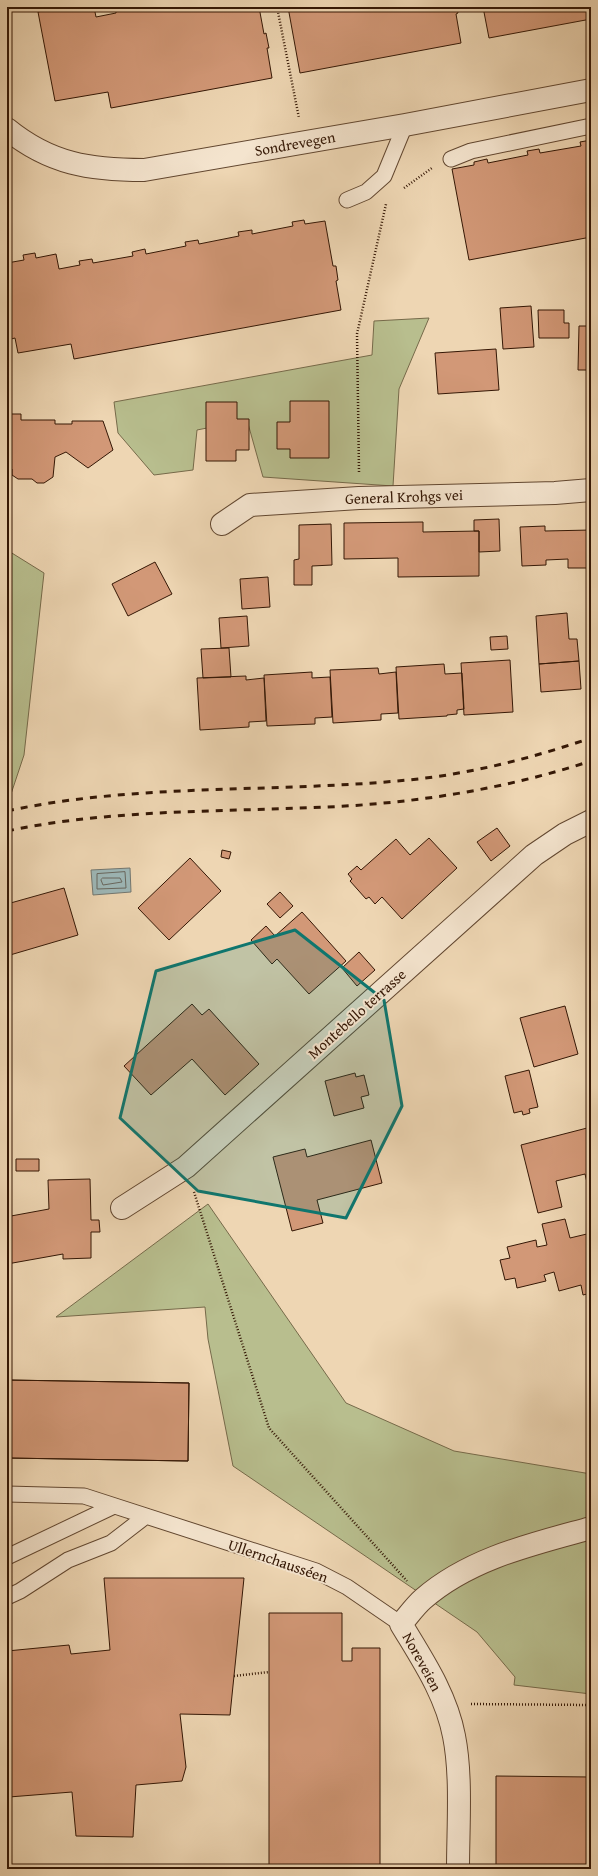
<svg xmlns="http://www.w3.org/2000/svg" width="598" height="1876" font-family="'Gentium Book Plus',serif">
  <style>
    .green { fill: #b8be8e; stroke: #766a4a }
    .water { fill: #9db7b7; stroke: #737770 }
    .lines { fill: none; stroke-linecap: round; stroke-linejoin: round }
    .shore { stroke: #68675e; stroke-width: 1 }
    .building { fill: #d29877; stroke: #341705 }
    .lane-casing { stroke: #624730; stroke-width: 17 }
    .street-casing { stroke: #624730; stroke-width: 24 }
    .path { stroke: #341705; stroke-width: 2.5; stroke-dasharray: 1 2; stroke-linecap: butt }
    .lane { stroke: #f4e4ce; stroke-width: 15 }
    .street { stroke: #f4e4ce; stroke-width: 22 }
    .rail { stroke: #341705; stroke-width: 3; stroke-dasharray: 7 7; stroke-linecap: butt }
    .marked { fill: #0f766e; fill-opacity: 0.2; stroke: #0f766e; stroke-width: 3; stroke-linejoin: round }
    .labels { text-anchor: middle; stroke-width: 4; stroke-linejoin: round; paint-order: stroke }
    .street-label { font-size: 15px; fill: #341705; stroke: #f4e4ce }
  </style>
  <rect width="100%" height="100%" fill="#eed6b3"/>
  <filter id="stains"><feTurbulence type="fractalNoise" baseFrequency=".005" numOctaves="4"/><feColorMatrix values="0 0 0 0 .2 0 0 0 0 .09 0 0 0 0 .02 0 0 0 .5 -.17"/></filter>
  <radialGradient id="worn" r=".72"><stop offset=".6" stop-color="#630" stop-opacity="0"/><stop offset="1" stop-color="#630" stop-opacity=".3"/></radialGradient>
  <!-- green -->
  <path class="green" d="M429,318L399,389L393,486L263,477L247,420L197,430L193,470L154,475L118,433L114,402L372,355L374,321Z
    M7,550L44,573L24,755L7,806Z
    M208,1204L346,1403L454,1451L591,1474V1694L514,1685L515,1677L477,1632L233,1466L208,1339L205,1307L56,1317Z"/>
  <!-- water -->
  <path class="water" d="M130,868L131,892L93,895L91,870Z"/>
  <g class="lines">
    <!-- shore -->
    <path class="shore" d="M125,872L126,888L97,889V874Z
      M103,878H120L122,882L103,885L101,880Z"/>
  </g>
  <!-- building -->
  <path class="building" d="M61,7H94L96,17L116,13V10L129,8V11L151,7H259L264,34L266,33L269,48H267L272,78L111,108L108,92L55,101L38,12Z
    M288,7H457L458,13L456,14L461,43L300,73Z
    M483,7H591V19L489,38Z
    M591,140V237L469,260L452,169L474,165V162L487,159L488,163L528,155L527,151L539,149L540,153L581,146L580,142Z
    M304,220L305,224L325,221L333,266H336L338,280L336,281L341,310L74,359L71,344L18,353L15,338L7,340V263L24,260L23,255L35,253L36,258L56,254L59,269L80,265L79,261L92,259L93,263L133,256L132,252L145,249L146,254L186,246L185,242L198,240L199,244L239,236L238,232L252,230V234L293,226L292,222Z
    M531,306L534,347L503,349L500,308Z
    M538,310H564V323H569V338H539Z
    M579,326H591V370H578Z
    M496,349L499,390L438,394L435,353Z
    M290,401H329V458H290V449H277V422H290Z
    M206,402H237V419H249V450H236V461H206Z
    M7,414H21V420H55V424H72V421H103L113,450L88,468L66,452L55,457L53,477L44,483H37L32,479H18L12,475V469H7Z
    M499,519L500,551L479,552V531H474V520Z
    M423,522V532L479,531V576L398,577V558L344,559V523Z
    M331,524L332,565L312,566V585H294V560L299,559V525Z
    M545,526V531L591,530V578H589V568H568V559L546,560V565L522,566L520,527Z
    M155,562L172,594L128,616L112,584Z
    M268,577L270,607L242,609L240,579Z
    M567,613L569,639H577L579,661L539,664L536,616Z
    M247,616L249,646L221,648L219,618Z
    M507,636L508,649L491,650L490,637Z
    M229,648L231,677L203,678L201,649Z
    M510,660L513,712L464,715L461,663Z
    M579,661L581,689L541,692L539,664Z
    M444,664L445,674L462,673L464,709L457,710V714L447,715V716L399,719L396,667Z
    M378,668L379,674L396,672L398,713L381,714V720L333,723L330,670Z
    M312,672V678L330,677L332,717L315,718V724L267,726L264,675Z
    M246,676V680L264,678L266,721L249,722V727L200,730L197,678Z
    M497,828L510,846L491,861L477,842Z
    M429,838L457,868L402,919L382,897L375,904L369,897L366,899L350,881L352,879L348,874L357,866L361,870L396,839L410,855Z
    M222,850L231,852L229,859L221,857Z
    M190,858L221,891L169,940L138,908Z
    M64,888L78,935L10,955L11,959L7,960V904Z
    M280,892L293,906L280,918L267,904Z
    M302,912L346,961L309,994L277,959L272,964L251,940L266,926L275,936Z
    M359,952L375,970L357,986L342,968Z
    M192,1004L202,1015L209,1009L259,1064L225,1095L192,1059L151,1095L124,1066Z
    M565,1006L578,1054L534,1067L520,1018Z
    M529,1070L538,1107L529,1109L530,1113L523,1115L522,1111L514,1113L505,1076Z
    M355,1073L356,1077L364,1075L369,1095L361,1097L364,1108L334,1116L325,1081Z
    M591,1127V1200L585,1174L556,1181L562,1207L538,1213L521,1145Z
    M371,1140L382,1183L317,1200L323,1223L292,1231L273,1157L305,1149L307,1157Z
    M16,1159H39V1171H16Z
    M90,1179L91,1220H99L100,1232H91V1258L63,1259V1254L7,1264V1215L10,1214L11,1216L49,1209L48,1180Z
    M565,1219L570,1238L591,1233V1293L583,1295L581,1285L559,1291L554,1272L544,1275L546,1281L517,1288L515,1278L505,1280L500,1260L510,1258L507,1247L536,1240L537,1247L547,1245L542,1224Z
    M7,1380L189,1383L188,1461L7,1458Z
    M7,1380L189,1383L188,1461L7,1458Z
    M104,1578H244L230,1715L180,1714L186,1767L182,1781L136,1785L133,1837L76,1836L72,1792L9,1797V1869H7V1651L69,1645L71,1654L110,1650Z
    M269,1613H342V1661H352V1648H380V1869H269Z
    M496,1776L591,1777V1869H496Z"/>
  <g class="lines">
    <defs>
      <path id="lane" d="M451,159L471,151L591,126
        M347,200L366,192L384,176L405,125
        M7,1494L84,1496L316,1571L347,1587L401,1624
        M7,1557L114,1506
        M7,1597L20,1591L68,1560L111,1543L146,1516"/>
      <path id="street" d="M7,129C50,164 90,170 144,170L405,125L591,90
        M222,524L250,505L359,498L555,493L591,490
        M122,1208L186,1167L534,855L565,834L591,821
        M458,1869C458,1827 462,1776 454,1736C446,1694 422,1659 401,1624C408,1616 415,1606 423,1599C470,1558 533,1544 591,1528"/>
    </defs>
    <!-- lane casing -->
    <use href="#lane" class="lane-casing"/>
    <!-- street casing -->
    <use href="#street" class="street-casing"/>
    <!-- path -->
    <path class="path" d="M277,7L299,118
      M404,188L432,168
      M359,472L357,334L386,204
      M194,1192L269,1428L407,1581
      M234,1676L269,1672
      M471,1704L591,1705"/>
    <!-- lane -->
    <use href="#lane" class="lane"/>
    <!-- street -->
    <use href="#street" class="street"/>
    <!-- rail -->
    <path class="rail" d="M7,811C137,783 276,793 408,780C471,774 532,758 591,738
      M7,831C112,809 220,812 327,807C417,803 505,789 591,761"/>
  </g>
  <!-- marked area -->
  <path class="marked" d="M295,930L384,1000L402,1106L346,1218L198,1191L120,1118L156,971Z"/>
  <g class="labels">
    <!-- street labels -->
    <g class="street-label">
      <text transform="translate(295 144) rotate(-10)" y="5">Sondrevegen</text>
      <text transform="translate(404 497) rotate(-2)" y="5">General Krohgs vei</text>
      <text transform="translate(357 1014) rotate(-42)" y="5">Montebello terrasse</text>
      <text transform="translate(278 1561) rotate(19)" y="5">Ullernchausséen</text>
      <text transform="translate(422 1662) rotate(61)" y="5">Noreveien</text>
    </g>
  </g>
  <!-- margin -->
  <rect width="598" height="1876" fill="none" stroke="#eed6b3" stroke-width="24"/>
  <rect x="8" y="8" width="582" height="1860" fill="none" stroke="#341705" stroke-width="2"/>
  <rect x="12" y="12" width="574" height="1852" fill="none" stroke="#341705"/>
  <rect width="100%" height="100%" filter="url(#stains)"/>
  <rect width="100%" height="100%" fill="url(#worn)"/>
</svg>
